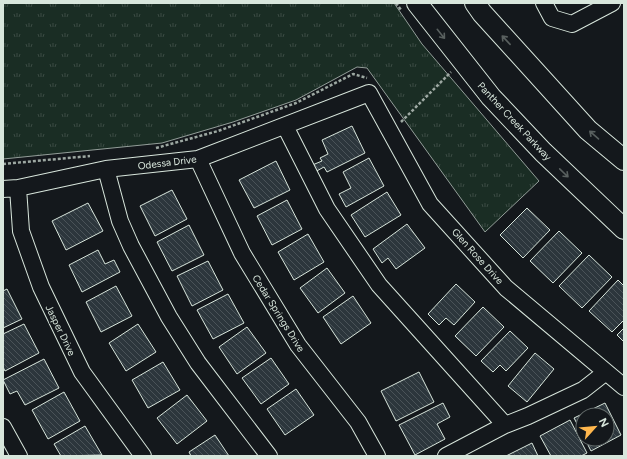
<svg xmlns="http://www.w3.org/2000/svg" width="627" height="459" font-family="Figtree,sans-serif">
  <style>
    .grass { fill: url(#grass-tufts); stroke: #939e99 }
    .building { fill: url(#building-back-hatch); stroke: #d8e6dc }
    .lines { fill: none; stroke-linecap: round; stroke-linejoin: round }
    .minor-casing { stroke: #d8e6dc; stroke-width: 18 }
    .major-casing { stroke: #d8e6dc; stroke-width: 22 }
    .path { stroke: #9da8a2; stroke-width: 2.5; stroke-dasharray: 3 2; stroke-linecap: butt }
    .minor { stroke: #14181c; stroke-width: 16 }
    .major { stroke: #14181c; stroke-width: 20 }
    .oneway { stroke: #59605f }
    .labels { text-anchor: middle; stroke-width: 3; stroke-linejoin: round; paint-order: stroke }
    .street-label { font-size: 10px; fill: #d8e6dc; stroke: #14181c }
  </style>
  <defs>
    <pattern id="grass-tufts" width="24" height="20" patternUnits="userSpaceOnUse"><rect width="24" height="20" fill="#1a2d24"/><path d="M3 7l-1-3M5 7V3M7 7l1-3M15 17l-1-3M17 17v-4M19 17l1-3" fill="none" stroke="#3b4b43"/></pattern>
    <pattern id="building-back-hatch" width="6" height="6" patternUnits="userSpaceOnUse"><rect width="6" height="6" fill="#2c363c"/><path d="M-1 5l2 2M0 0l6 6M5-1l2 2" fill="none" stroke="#4a5358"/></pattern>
  </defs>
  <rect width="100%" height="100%" fill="#14181c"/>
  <!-- grass -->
  <path class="grass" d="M3,3H394L422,44L539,181L485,232L367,68L357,67L296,100L233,122L162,143L3,159Z"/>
  <!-- building -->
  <path class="building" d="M352,126L365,153L327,172L324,167L313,173L310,166L322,161L320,158L328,154L322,140Z
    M369,158L384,186L346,207L339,194L351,188L343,172Z
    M276,161L290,190L254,208L239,180Z
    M172,190L187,219L155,236L140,206Z
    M387,192L401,215L365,237L351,215Z
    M287,200L302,229L272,245L257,216Z
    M88,203L103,231L66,250L52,221Z
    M527,208L550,230L523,258L500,235Z
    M407,224L425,248L396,269L388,258L382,263L373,249Z
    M189,225L204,255L172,271L157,242Z
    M559,231L582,253L553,283L530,261Z
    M308,234L324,262L294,280L278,252Z
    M98,250L105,264L114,260L120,272L82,292L69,265Z
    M589,255L612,277L582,308L559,286Z
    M208,261L223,290L192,306L177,276Z
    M327,268L345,293L318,313L300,288Z
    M618,280L624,286V320L612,332L589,311Z
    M456,284L475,302L454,325L446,318L439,325L428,314Z
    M116,286L132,316L101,332L86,302Z
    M7,289L22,319L3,328V291Z
    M228,294L244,323L213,339L197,310Z
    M353,296L371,323L341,344L323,317Z
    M483,307L504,327L476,356L455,336Z
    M24,324L39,353L5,371L3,367V334Z
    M138,324L156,352L126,371L109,343Z
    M247,327L266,353L237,374L219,347Z
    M624,328V342L617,335Z
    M510,331L528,348L506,371L500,365L493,372L481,361Z
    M535,353L554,369L527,402L508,386Z
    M271,358L289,384L261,404L242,378Z
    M44,359L59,388L25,405L17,391L10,394L3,380Z
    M163,362L180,390L148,408L132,380Z
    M419,372L434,402L396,421L381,391Z
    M296,389L314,415L285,435L267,409Z
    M64,392L80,421L48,439L32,410Z
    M187,395L207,421L177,444L157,418Z
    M443,403L450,417L437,424L445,439L415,455L399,425Z
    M605,403L621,435L591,451L585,439H607V415H583V435L574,418Z
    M570,420L587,453L581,456H551L540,436Z
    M85,426L102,455L61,456L54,444Z
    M215,435L229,456H191L189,452Z
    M532,443L538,456H506Z"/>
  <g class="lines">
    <defs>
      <path id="minor" d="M544,3L552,18L572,24L612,3
        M285,126L327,209L379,285L505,425
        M198,159L242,253L298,345L358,422L377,456
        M106,169L120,221L131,246L169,317L198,363L269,456
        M18,188L21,231L41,287L82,372L143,456
        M3,189L18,188L106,169L198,159L369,93L430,204L506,288L624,387
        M3,427L19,456
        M446,456L505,425L528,416L583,390L606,372"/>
      <path id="major" d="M417,3L491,97L543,152L624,229
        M475,3L482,13L588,130L624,160"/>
    </defs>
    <!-- minor casing -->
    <use href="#minor" class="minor-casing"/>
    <!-- major casing -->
    <use href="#major" class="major-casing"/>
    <!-- path -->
    <path class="path" d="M396,3L401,10
      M401,122L451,72
      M156,148L218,131L296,103L353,74L367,78
      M3,164L90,156"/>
    <!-- minor -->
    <use href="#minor" class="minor"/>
    <!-- major -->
    <use href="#major" class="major"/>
  </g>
  <!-- one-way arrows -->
  <defs><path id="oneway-shaft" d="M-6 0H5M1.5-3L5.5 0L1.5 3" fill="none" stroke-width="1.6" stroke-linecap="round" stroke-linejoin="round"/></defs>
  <g class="oneway">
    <use href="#oneway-shaft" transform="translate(441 34) rotate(51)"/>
    <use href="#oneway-shaft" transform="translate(506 40) rotate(-133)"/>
    <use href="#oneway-shaft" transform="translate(594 135) rotate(-139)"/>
    <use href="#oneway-shaft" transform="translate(564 173) rotate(44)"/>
  </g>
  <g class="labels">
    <!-- street labels -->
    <g class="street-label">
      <text transform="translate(515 121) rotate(47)" y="4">Panther Creek Parkway</text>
      <text transform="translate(167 162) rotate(-7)" y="4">Odessa Drive</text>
      <text transform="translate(478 256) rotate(48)" y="4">Glen Rose Drive</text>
      <text transform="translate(279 313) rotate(58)" y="4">Cedar Springs Drive</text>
      <text transform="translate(61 330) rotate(64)" y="4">Jasper Drive</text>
    </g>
  </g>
  <!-- border -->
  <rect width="627" height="459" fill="none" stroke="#d8e6dc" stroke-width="8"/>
  <!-- north arrow -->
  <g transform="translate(595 427) rotate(63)"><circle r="19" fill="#14181c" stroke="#626a69"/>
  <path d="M0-3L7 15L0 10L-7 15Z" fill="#ffb74d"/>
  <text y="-6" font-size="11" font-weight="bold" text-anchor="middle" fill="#d8e6dc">N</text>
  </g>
</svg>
